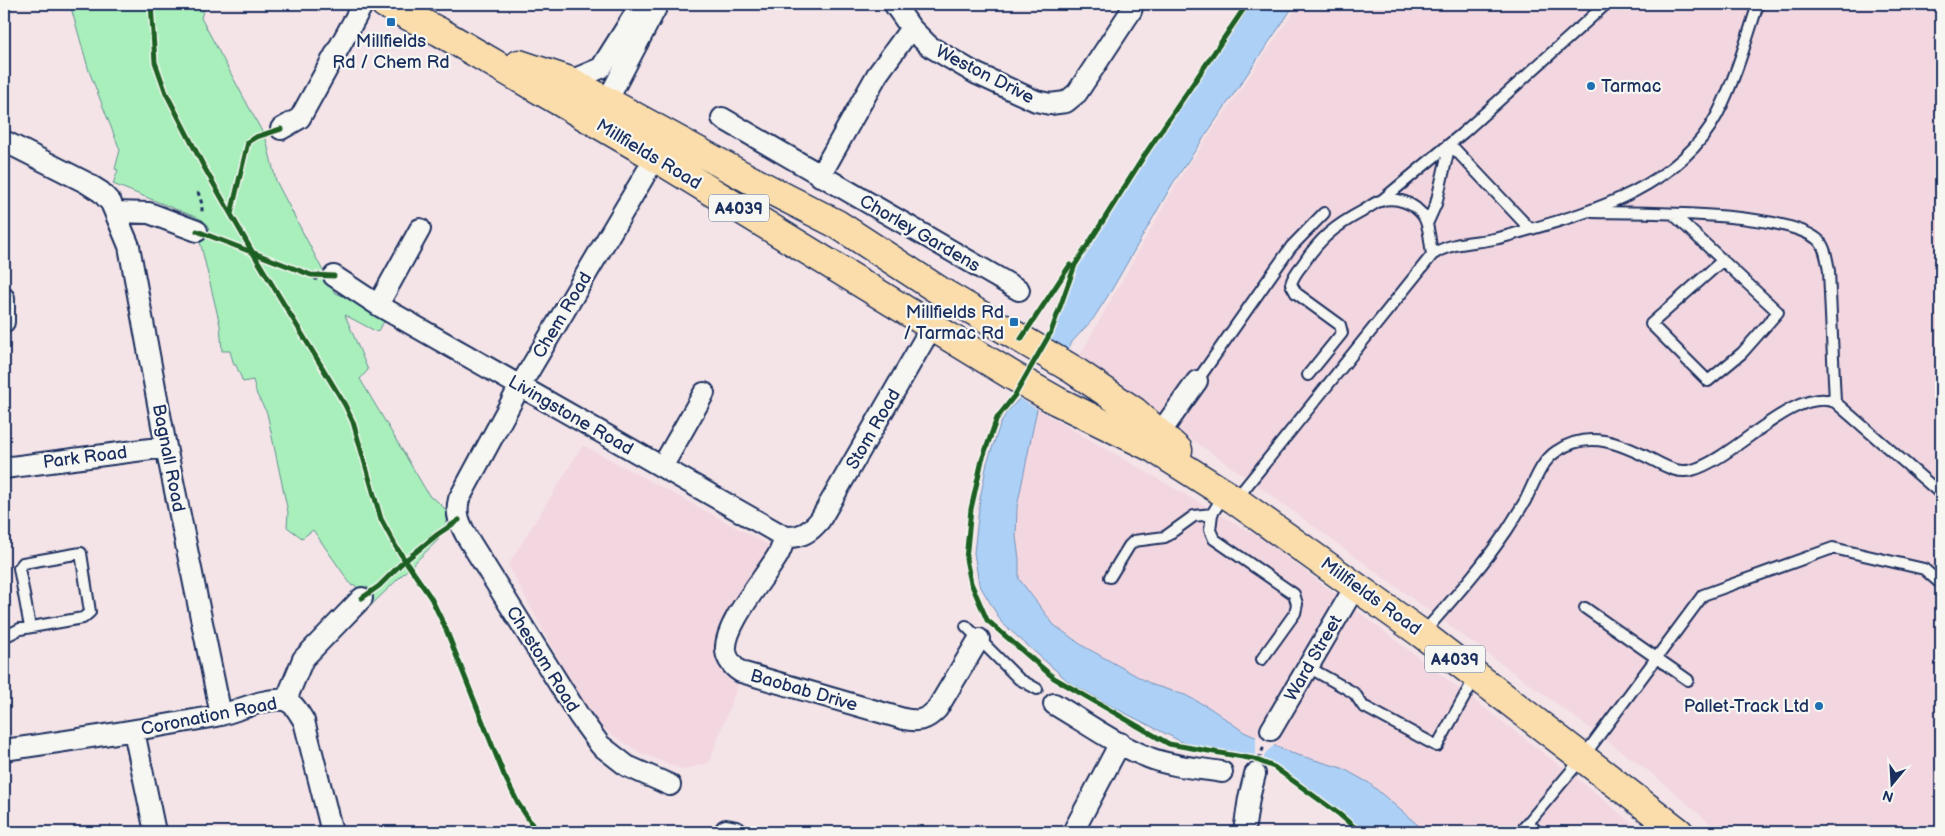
<svg xmlns="http://www.w3.org/2000/svg" width="1945" height="836" font-family="'Balsamiq Sans',sans-serif">
  <style>
    .built { fill: #f3d7e0 }
    .green { fill: #a9efbc; stroke: #628f8d }
    .water { fill: #add1f6; stroke: #7390b9 }
    .pier { fill: #f4e4e8 }
    .lines { fill: none; stroke-linecap: round; stroke-linejoin: round }
    .lane-casing { stroke: #1b2f5e; stroke-width: 14 }
    .street-casing { stroke: #1b2f5e; stroke-width: 24 }
    .primary-casing { stroke: #1b2f5e; stroke-width: 31 }
    .path { stroke: #1b2f5e; stroke-width: 3; stroke-dasharray: 4 4; stroke-linecap: butt }
    .lane { stroke: #f6f6f2; stroke-width: 10 }
    .street { stroke: #f6f6f2; stroke-width: 20 }
    .primary { stroke: #fbddab; stroke-width: 28 }
    .cycleway-casing { stroke: #f6f6f2; stroke-width: 8 }
    .cycleway { stroke: #1b5e20; stroke-width: 5 }
    .poi-dot { fill: #1f6fb2; stroke: #f6f6f2; stroke-width: 2 }
    .labels { text-anchor: middle; stroke-width: 4.5; stroke-linejoin: round; paint-order: stroke }
    .shield { fill: #f6f6f2; stroke: #5d6b8a; stroke-width: 1 }
    .shield-label { font-size: 16px; font-weight: bold; fill: #1b2f5e }
    .poi-label { font-size: 18px; fill: #1b2f5e; stroke: #f6f6f2; text-anchor: end }
    .street-label { font-size: 18px; fill: #1b2f5e; stroke: #f6f6f2 }
  </style>
  <rect width="100%" height="100%" fill="#f4e4e8"/>
  <filter id="ink" filterUnits="userSpaceOnUse"><feTurbulence type="fractalNoise" baseFrequency=".02" numOctaves="2"/><feDisplacementMap in="SourceGraphic" scale="10" xChannelSelector="R" yChannelSelector="G"/><feConvolveMatrix kernelMatrix="1 2 1 2 8 2 1 2 1" color-interpolation-filters="sRGB"/></filter>
  <g filter="url(#ink)">
    <!-- built -->
    <path class="built" d="M1299,4H1941V832H1720L1655,776L1246,477L1077,360L1179,179Z
      M1037,409L1266,541L1601,797L1642,832H1403L1291,753L1244,732L1210,708L1185,695L1153,685L1083,646L1054,625L1019,579V559L1016,537L1017,507Z
      M583,445L771,546L720,636L723,669L738,685L709,763L683,770L639,752L602,728L586,710L508,565Z"/>
    <!-- green -->
    <path class="green" d="M70,4H205L201,18L266,139L276,181L334,292L366,307L386,319L377,332L345,315L368,370L360,379L430,497L436,500L448,512L445,526L438,533L441,537L358,618L354,613L367,599L355,585L352,586L313,530L302,538L287,527L288,512L267,413L257,395L253,380L243,382L236,365H234L230,351H222L220,325L199,237L203,220L113,184L118,170L115,169L120,150L89,71Z"/>
    <!-- water -->
    <path class="water" d="M1252,4H1295L1173,183L1111,291L1093,319L1072,342L1037,409L1017,507L1016,537L1019,559V579L1054,625L1083,646L1153,685L1185,695L1210,708L1244,732L1291,753L1342,768L1369,783L1426,832H1361L1311,789L1281,770L1235,753L1199,748L1180,741L1113,707L1069,682L1002,623L979,584L974,553L980,499L987,463L1000,425L1006,413L1020,398L1053,334L1063,298L1076,266L1170,121Z"/>
    <!-- pier -->
    <path class="pier" d="M1047,342L1068,355L1039,410L1017,397Z
      M1256,735L1276,744L1266,752L1261,765L1252,762L1256,754Z"/>
    <g class="lines">
      <defs>
        <path id="lane" d="M1381,201L1464,132L1606,4
          M1592,212C1641,213 1781,211 1817,239C1826,246 1827,261 1829,271L1835,402
          M1673,214C1708,247 1743,279 1778,312L1742,353L1708,381L1651,324L1723,260
          M1427,224L1436,204L1450,144L1530,229
          M1308,375L1342,333L1340,325L1296,293L1291,284C1293,276 1298,270 1303,264C1320,238 1335,226 1363,211C1368,208 1374,203 1380,201C1396,196 1415,203 1424,217C1430,228 1430,243 1432,255
          M1197,381L1291,247L1324,213
          M1236,499L1432,255C1450,242 1474,243 1494,239C1504,237 1514,234 1524,231C1596,211 1680,185 1717,115C1735,80 1746,41 1758,4
          M1212,514L1210,530L1214,539L1294,594L1297,604L1295,613L1262,659
          M1110,577L1129,546L1134,541L1165,537L1194,516L1212,514L1224,495
          M1585,608L1688,680
          M966,626L1019,679L1037,689
          M1423,633C1452,600 1482,567 1507,530C1513,521 1519,511 1525,501C1534,484 1540,462 1557,451C1589,429 1622,444 1653,460C1665,466 1678,474 1692,470C1734,459 1794,386 1835,402L1941,494
          M4,637L20,629L83,618L90,612L81,553L23,563L19,568L30,627
          M1308,667L1349,690L1355,694L1363,706L1437,746L1476,676
          M1520,832L1528,823
          M1538,832L1528,823L1583,757L1703,595L1833,548L1924,569L1941,584"/>
        <path id="street" d="M894,4L911,28L929,46L975,73L1036,101L1050,104L1066,102L1077,93L1131,11L1133,4
          M570,81L601,68L635,14L649,4
          M607,101L658,4
          M722,118L1019,290
          M281,129L300,118L363,4
          M4,141L85,182L101,192L111,203L129,246L166,447L221,715
          M662,146L520,386L459,499C455,514 460,524 467,537L579,716L600,745L627,766L670,785
          M820,176L877,75L911,28
          M115,212L149,213L197,231
          M334,276L378,305L785,537C801,538 810,532 820,520L932,326
          M4,298V322
          M378,305L420,229
          M1160,433L1197,381
          M662,467L704,393
          M4,468L166,447
          M785,537C783,543 781,550 778,555C765,578 723,625 726,651C727,660 734,668 741,672L904,719C918,722 927,720 937,709L979,639
          M286,700L303,659L362,598
          M1054,704C1085,722 1116,745 1150,758C1173,767 1199,768 1222,772
          M1271,730L1356,585
          M134,731L155,832
          M4,750C75,740 145,729 216,716C237,712 261,698 283,700C294,702 298,712 304,721L332,832
          M726,830L736,832
          M1073,832L1120,743
          M1244,832L1249,798L1255,774"/>
        <path id="primary" d="M385,4L440,32L655,157L1013,376L1057,401L1153,448L1235,500L1422,634L1679,832
          M519,64L570,81L751,180L837,224L940,291L1072,369L1134,411L1178,450"/>
      </defs>
      <!-- lane casing -->
      <use href="#lane" class="lane-casing"/>
      <!-- street casing -->
      <use href="#street" class="street-casing"/>
      <!-- primary casing -->
      <use href="#primary" class="primary-casing"/>
      <!-- path -->
      <path class="path" d="M198,192L202,204V213
        M317,280L311,275L317,270
        M1259,759L1264,746"/>
      <!-- lane -->
      <use href="#lane" class="lane"/>
      <!-- street -->
      <use href="#street" class="street"/>
      <!-- primary -->
      <use href="#primary" class="primary"/>
      <defs>
        <path id="cycleway" d="M151,4L155,62L166,93L204,167L253,253L345,405L353,422L381,519L396,547L431,598L445,627L504,775L518,803L537,832
          M1247,4L1146,153L1075,265L1051,332L1015,395L997,418L982,460L971,509L966,559L971,583L987,620L1054,678L1169,744L1254,759L1274,767L1339,814L1360,832
          M231,214L248,142L256,137L281,129
          M197,231L311,275L334,276
          M1021,339L1070,265
          M362,598L379,586L401,564L438,534L459,520"/>
      </defs>
      <!-- cycleway casing -->
      <use href="#cycleway" class="cycleway-casing"/>
      <!-- cycleway -->
      <use href="#cycleway" class="cycleway"/>
    </g>
  </g>
  <!-- markers -->
  <g class="poi-dot">
    <rect x="386" y="17" width="10" height="10" rx="2.5"/>
    <circle cx="1591" cy="86" r="5"/>
    <rect x="1009" y="317" width="10" height="10" rx="2.5"/>
    <circle cx="1819" cy="706" r="5"/>
  </g>
  <g class="labels">
    <!-- shield labels -->
    <g class="shield">
      <rect x="709" y="194.5" width="60" height="27" rx="4"/>
      <rect x="1425" y="645.5" width="60" height="27" rx="4"/>
    </g>
    <g class="shield-label">
      <text x="739" y="214">A4039</text>
      <text x="1455" y="665">A4039</text>
    </g>
    <!-- poi labels -->
    <g class="poi-label">
      <text x="391" y="47" text-anchor="middle">Millfields<tspan x="391" dy="21">Rd / Chem Rd</tspan></text>
      <text x="1601" y="92" text-anchor="start">Tarmac</text>
      <text x="1004" y="318">Millfields Rd<tspan x="1004" dy="21">/ Tarmac Rd</tspan></text>
      <text x="1809" y="712">Pallet-Track Ltd</text>
    </g>
    <!-- street labels -->
    <g class="street-label">
      <text transform="translate(985 74) rotate(27)" y="6">Weston Drive</text>
      <text transform="translate(649 154) rotate(31)" y="6">Millfields Road</text>
      <text transform="translate(920 233) rotate(30)" y="6">Chorley Gardens</text>
      <text transform="translate(562 315) rotate(-59)" y="6">Chem Road</text>
      <text transform="translate(571 415) rotate(30)" y="6">Livingstone Road</text>
      <text transform="translate(873 429) rotate(-60)" y="6">Stom Road</text>
      <text transform="translate(85 457) rotate(-7)" y="6">Park Road</text>
      <text transform="translate(169 458) rotate(79)" y="6">Bagnall Road</text>
      <text transform="translate(1371 596) rotate(36)" y="6">Millfields Road</text>
      <text transform="translate(1313 658) rotate(-60)" y="6">Ward Street</text>
      <text transform="translate(543 659) rotate(58)" y="6">Chestom Road</text>
      <text transform="translate(804 690) rotate(16)" y="6">Baobab Drive</text>
      <text transform="translate(209 716) rotate(-11)" y="6">Coronation Road</text>
    </g>
  </g>
  <!-- margin -->
  <rect width="1945" height="836" fill="none" stroke="#f6f6f2" stroke-width="20"/>
  <rect x="10" y="10" width="1925" height="816" fill="none" stroke="#1b2f5e" stroke-width="2" filter="url(#ink)"/>
  <!-- north arrow -->
  <g transform="translate(1892 784) rotate(198)" stroke="#f6f6f2" stroke-width="4" paint-order="stroke">
  <path d="M0-4L9 19L0 12L-9 19Z" fill="#1b2f5e"/>
  <text y="-8" font-size="14" font-weight="bold" text-anchor="middle" fill="#1b2f5e">N</text>
  </g>
</svg>
